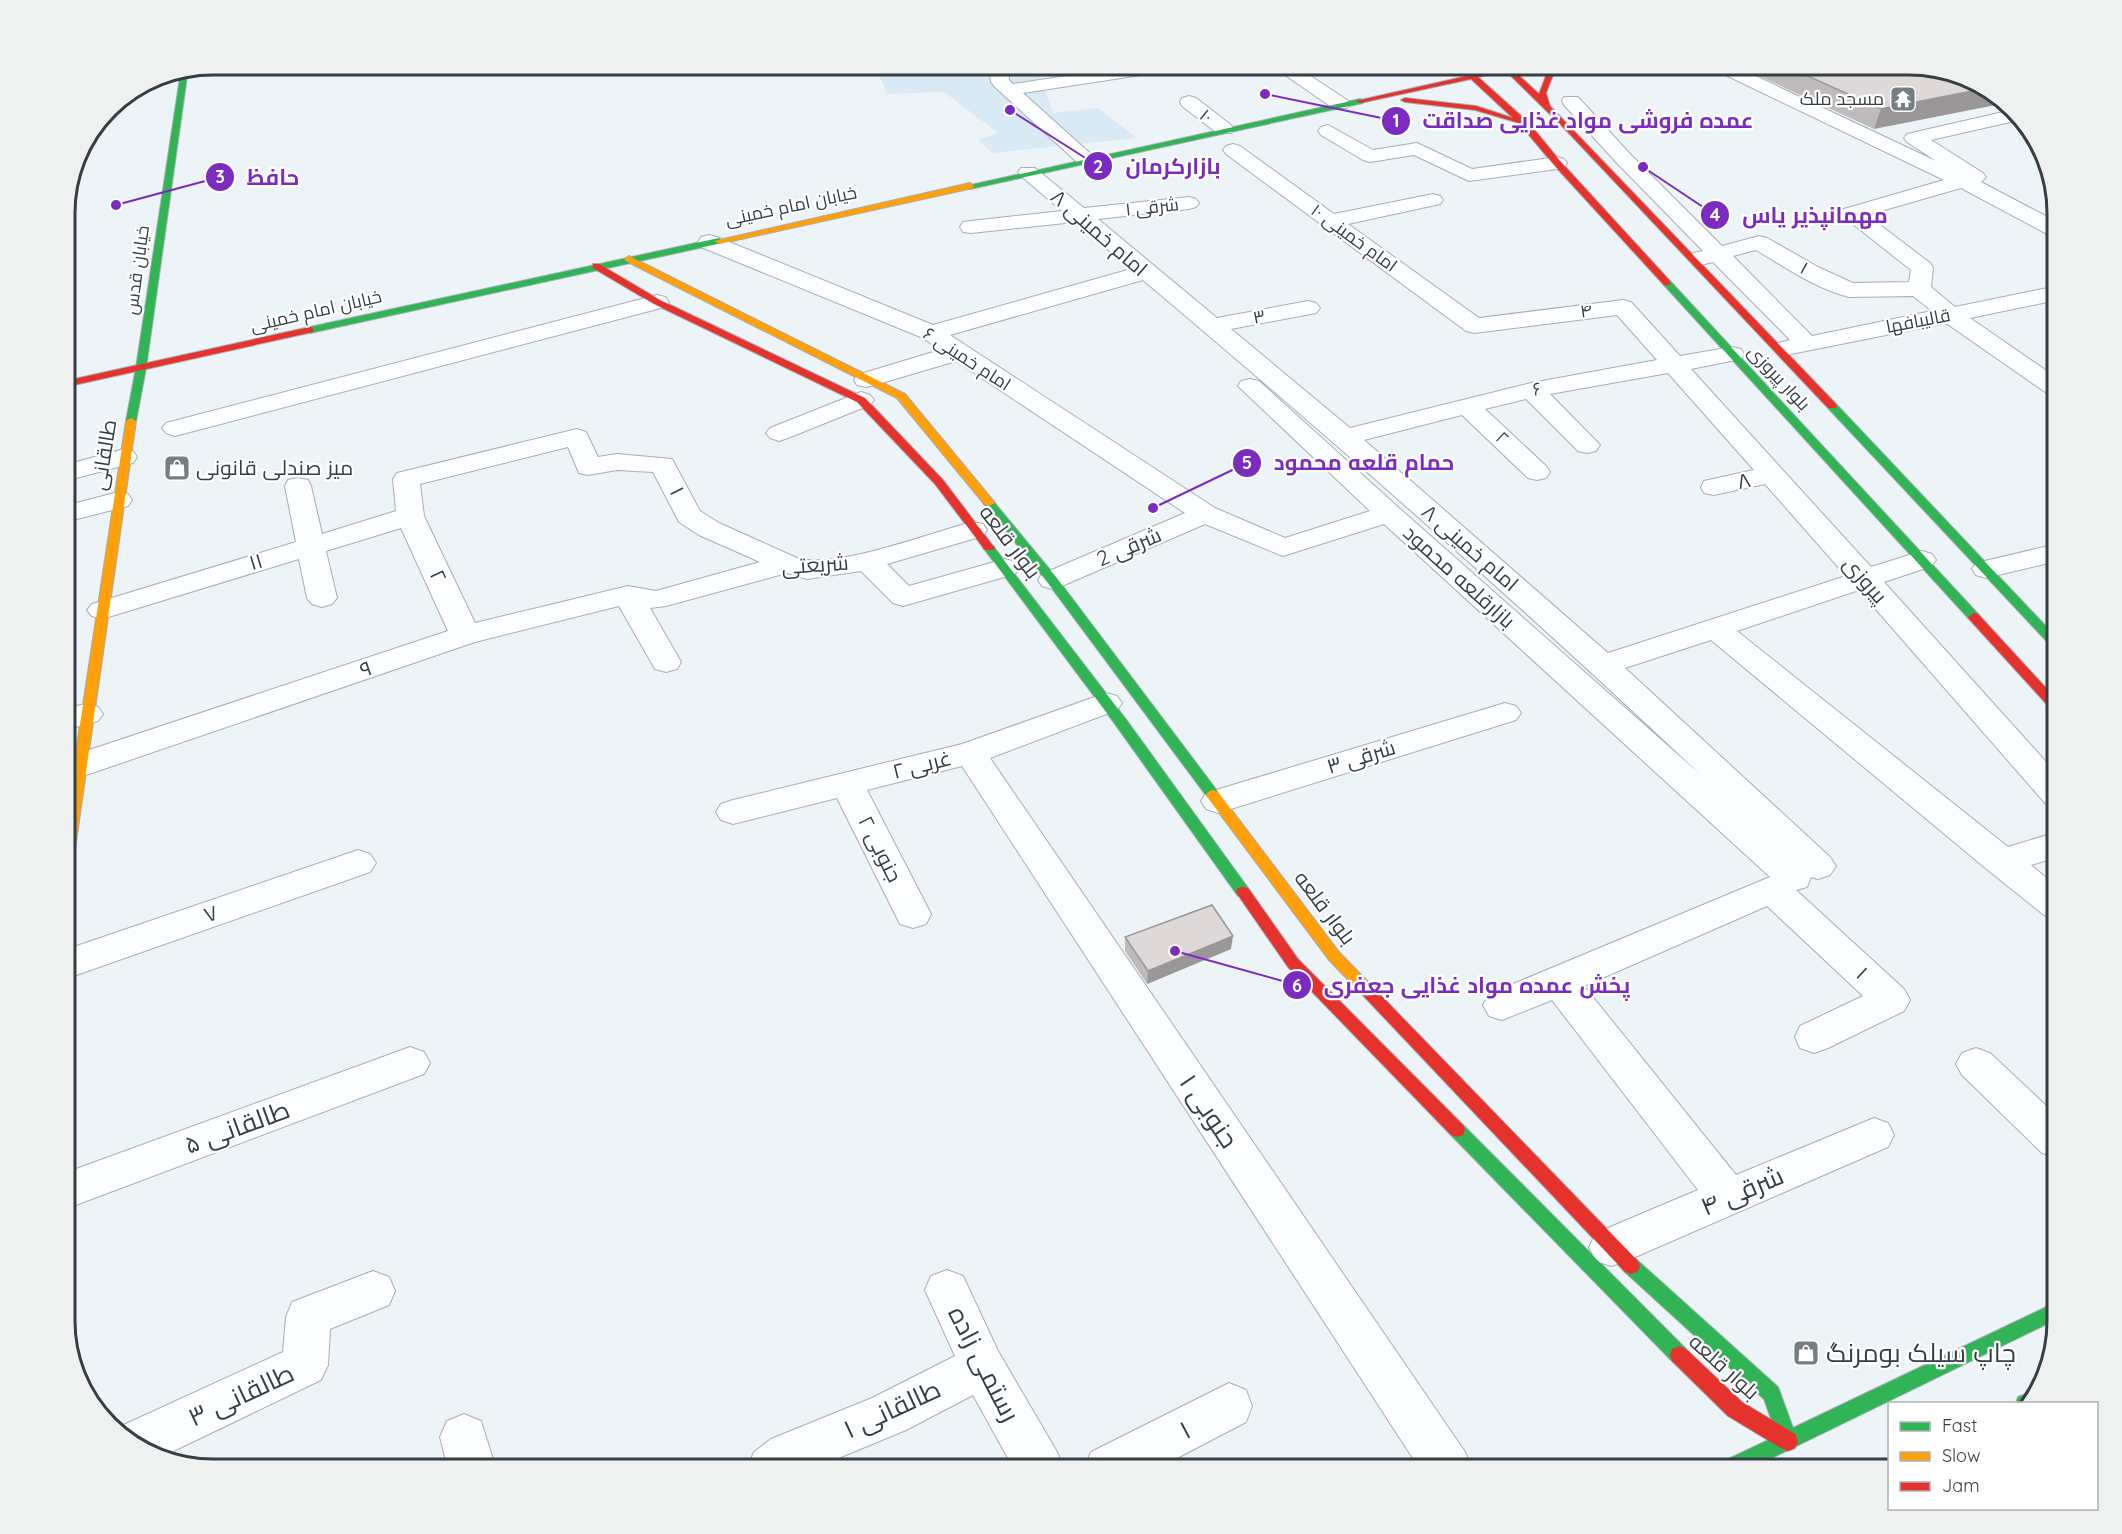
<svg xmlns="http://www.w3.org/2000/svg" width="2122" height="1534" font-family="Quicksand,Cairo,sans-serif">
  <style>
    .built { fill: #daeaf4 }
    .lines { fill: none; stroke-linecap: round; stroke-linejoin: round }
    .street-casing { stroke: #a7aeb2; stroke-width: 2 }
    .fast-casing { stroke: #a7aeb2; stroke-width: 2 }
    .slow-casing { stroke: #a7aeb2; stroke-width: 2 }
    .jam-casing { stroke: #a7aeb2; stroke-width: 2 }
    .street { fill: #fcfdfe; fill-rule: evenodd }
    .fast { fill: #30b455; fill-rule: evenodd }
    .slow { fill: #ff9f0a; fill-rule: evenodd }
    .jam { fill: #e5322d; fill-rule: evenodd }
    .wall { fill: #bfbabb }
    .shaded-wall { fill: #9b9798 }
    .building { fill: #ded8d9; stroke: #9b9798; stroke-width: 1.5 }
    .labels { text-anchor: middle; stroke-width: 4.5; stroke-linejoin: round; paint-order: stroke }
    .far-poi-label { font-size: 18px; fill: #353e43; stroke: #fff; text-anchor: end }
    .far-street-label { font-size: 18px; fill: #353e43; stroke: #fff }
    .street-label { font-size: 21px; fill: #353e43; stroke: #fff }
    .poi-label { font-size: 21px; fill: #353e43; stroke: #fff; text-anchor: start }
    .near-street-label { font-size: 26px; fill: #353e43; stroke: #fff }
    .near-poi-label { font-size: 26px; fill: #353e43; stroke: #fff; text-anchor: start }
    .rim { fill: none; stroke: #353e43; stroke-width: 3 }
    .leader { fill: none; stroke: #7b2cbf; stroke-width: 2 }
    .callout-dot { fill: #7b2cbf; stroke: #fff; stroke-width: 2 }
    .mark-label { font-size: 18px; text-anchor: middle; font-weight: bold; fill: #fff }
    .callout-label { font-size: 22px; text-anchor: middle; font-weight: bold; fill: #7b2cbf; stroke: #fff; stroke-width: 4.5; stroke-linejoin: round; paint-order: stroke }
  </style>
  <rect width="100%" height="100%" fill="#edf4f8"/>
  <!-- built -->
  <path class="built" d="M922,65L928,76L963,70L959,65H1036L1053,113L1098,108L1137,138L992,153L978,140L998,133L944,92L887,94L878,73Z"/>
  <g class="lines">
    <defs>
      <path id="street" d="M989,65H1007L1009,80L1013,84L1141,65H1182L1179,69L1173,70L1023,93L1093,156L1096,160L1093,164H1079L994,86L991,82Z
        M1710,65H1732L1936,161L1907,142L1904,138L1907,134L2012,110L2019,120L1931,140L1983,173L1986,177L1981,182L2057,222V236L2049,235L1961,188L1867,215L1930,263L1933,268L1931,287L1955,307L2057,286V300L1970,318L2057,378V396L2048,394L1946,323L1786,355L1778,353L1774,348L1778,343L1790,340L1713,262L1701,265L1693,263L1690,258L1693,253L1703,251L1616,162L1564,105L1562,101L1564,97H1578L1630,154L1722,246L1759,236L1767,238L1818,267L1853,283L1909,282L1911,270L1844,217L1840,213L1844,209L1944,180L1713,69ZM1756,250C1785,267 1816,289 1849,297L1913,296L1932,311L1812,336L1733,256Z
        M1291,66L1297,67L1347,100L1349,104L1347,108H1333L1285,75L1282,71L1285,67Z
        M1189,96L1196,98L1231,125L1234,129L1231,133H1217L1182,106L1180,102L1182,98Z
        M1328,125L1373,150L1417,143L1472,169L1557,157L1564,159L1567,163L1564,167L1557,169L1469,181L1414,155L1370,162L1363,160L1321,135L1318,131L1321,127Z
        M1233,144L1240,146L1334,214L1433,194L1440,196L1443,200L1440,204L1348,224L1479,318L1623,300L1631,302L1680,356L1732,347L1741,349L1744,354L1741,359L1691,369L1871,567L1922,551L1932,554L1936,560L1932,566L1884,582L2057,774V807L2045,803L1859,590L1737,631L2008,847L2057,832V857L2031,865L2057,887V919L2044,915L1989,871L1711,640L1625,668L1830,857L1836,866L1830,875L1818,879L1811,877L1807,887L1796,890L1904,989L1910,1000L1904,1011L1828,1048L1814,1053L1800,1048L1795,1037L1800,1026L1863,996L1767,906L1584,986L1736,1175L1874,1118L1888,1123L1894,1135L1888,1147L1626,1261L1611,1266L1596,1261L1589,1247L1596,1233L1698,1190L1552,1000L1502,1020L1489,1016L1483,1005L1489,994L1770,877L1384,524L1283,556L1205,524L1062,586L1052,589L1042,586L1038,580L1042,574L1185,513L956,361L875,385L866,387L857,385L854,380L857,375L940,350L923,338L701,247L698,242L701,237L709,235L717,237L933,325L1131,269L1075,222L971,233L963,232L960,227L963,222L971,221L1062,211L1021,176L1018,172L1021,168H1035L1084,208L1189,197L1196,199L1199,203L1196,207L1189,209L1098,219L1217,318L1308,301L1316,303L1320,308L1316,313L1231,329L1350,428L1531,383L1657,360L1617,315L1474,333L1466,331L1226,154L1223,150L1226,146ZM1143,280C1333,440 1520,604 1701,775L1399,508L1259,381L1250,379L1241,381L1238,386L1370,511L1285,538L1215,508L950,335ZM1668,373L1754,470L1704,481L1701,487L1704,493L1714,495L1765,484L1846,576L1608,653L1364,440L1462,415L1528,478L1537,480L1546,478L1550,472L1546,466L1485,409L1526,399L1578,451L1587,453L1596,451L1600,445L1550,394Z
        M657,295L665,297L669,302L665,307L175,436L166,433L162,428L166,423Z
        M861,392L870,395L874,400L870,405L788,438L779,441L770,438L766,433L770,428Z
        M577,429L586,432L598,457L617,454L672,459L700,511L719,523L797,558C836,570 931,532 973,522L983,524L987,530L983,536L887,564L909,586L1005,559L1015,562L1019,568L1015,574L903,606L893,603L861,571L807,579L787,573L666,606L650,608L681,662L677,669L666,672L655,669L619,606L475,642L92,773L80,776L68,773L65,767L68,757L448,631L401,528L326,551L337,598L332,604L322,607L312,604L307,598L299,559L102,619L92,616L87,610L92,604L296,542L285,486L288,480L298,478L308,480L311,486L322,534L396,511L393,479L397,473ZM568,447L579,473L588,475L617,470L653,472L679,522L699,535L760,562L656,591L628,586L475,623L424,516L420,484Z
        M124,449L133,451L137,457L133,463L65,481V465Z
        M118,492L128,494L132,500L128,506L65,522V506Z
        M2057,544V561L1986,578L1976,575L1972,569L1976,563Z
        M1106,693L1117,696L1122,703L1117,710L990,758L1465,1452L1472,1469H1420L962,766L867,790L931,914L926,924L913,928L900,924L837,798L733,824L721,820L716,812L721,804L733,800L962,744Z
        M1505,703L1516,706L1521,713L1516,720L1218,813L1206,809L1201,801L1206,793Z
        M87,704L98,707L103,714L98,721L65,730V708Z
        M358,850L370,854L376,863L370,872L65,979V950Z
        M410,1047L424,1052L430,1063L424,1074L65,1209V1173Z
        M1976,1048L1990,1053L2057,1116V1158L2042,1153L1962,1075L1956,1064L1962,1053Z
        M947,1270L963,1276L998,1351L1057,1452L1064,1469H1014L973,1395L906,1430L812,1469H747L754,1452L771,1439L872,1398L955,1356L925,1290L931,1276Z
        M373,1271L389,1277L395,1291L389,1305L330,1329L328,1365L321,1380L159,1458L123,1439L116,1431L117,1428L283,1352L286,1317L292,1302Z
        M1229,1383L1246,1390L1252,1406L1246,1422L1156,1469H1084L1091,1452Z
        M464,1414L481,1421L496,1469H448L440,1437L447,1421Z"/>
      <path id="fast" d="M188,69L146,368L136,421L131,424L126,421L136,368L181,71Z
        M1360,99L1364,101L1363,103L970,189L966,186Z
        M719,238L723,241L722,243L310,333L305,330L310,327Z
        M1664,281H1670L1978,614L1980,617L1978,620H1970L1664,285Z
        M1832,403L1836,404L2057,638V649L2053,648L1828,408V404Z
        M989,500L993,501L1056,577L1218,792L1220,795L1218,798H1208L1048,583L985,505L983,503Z
        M989,545L993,546L1125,718L1248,888L1250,892L1248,896H1238L1115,724L985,550L983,548L985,546Z
        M1457,1123L1463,1125L1686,1349L1688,1355L1686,1361L1679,1364L1672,1361L1451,1135L1449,1130L1451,1125Z
        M1631,1258L1637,1260L1778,1387L1793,1428L2057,1302V1319L1749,1469H1719L1722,1462L1777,1436L1764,1399L1625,1272L1622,1266L1625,1260Z
        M2033,1391L2037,1392L2031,1404H2016L2018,1397Z"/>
      <path id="slow" d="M970,183L974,186L973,188L719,244L715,241Z
        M629,256L905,394L995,503L989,506L985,505L897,398L626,261L624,259Z
        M131,418L136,421L72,870L70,874L65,875V824L126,421Z
        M1213,790L1218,792L1339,952L1366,980L1369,984L1366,988L1361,990L1356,988L1329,960L1208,798L1206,795L1208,792Z"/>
      <path id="jam" d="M1516,65H1527L1513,70L1539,94L1550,65H1557L1546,93L1550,106L1836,404V408H1828L1565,129L1506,71L1478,77L1528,122L1560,161L1670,281V285H1664L1554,165L1519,123L1475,110L1405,102L1401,100L1405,98L1476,106L1513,118L1471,79L1360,103L1356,101Z
        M593,264H599L660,300L865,398L943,480L993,546L995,548L993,550H985L935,484L857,402L654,304L593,268Z
        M310,327L313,328V332L65,387V381Z
        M1974,613L1978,614L2057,700V711L2052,710L1970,620L1968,617Z
        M1243,887L1248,888L1298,959L1463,1125L1465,1130L1463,1135L1457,1137L1451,1135L1288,967L1236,892L1238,888Z
        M1361,978L1366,980L1637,1260L1640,1266L1637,1272L1631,1274L1625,1272L1356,988L1353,984L1356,980Z
        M1679,1346L1686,1349L1742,1402L1795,1434L1798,1441L1795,1448L1788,1451L1781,1448L1728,1416L1672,1361L1670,1355L1672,1349Z"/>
    </defs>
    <!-- street casing -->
    <use href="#street" class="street-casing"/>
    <!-- fast casing -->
    <use href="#fast" class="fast-casing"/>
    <!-- slow casing -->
    <use href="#slow" class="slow-casing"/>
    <!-- jam casing -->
    <use href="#jam" class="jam-casing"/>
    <!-- street -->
    <use href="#street" class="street"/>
    <!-- fast -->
    <use href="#fast" class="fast"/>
    <!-- slow -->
    <use href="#slow" class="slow"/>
    <!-- jam -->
    <use href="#jam" class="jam"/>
  </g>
  <!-- wall -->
  <path class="wall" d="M1733,64H1891L1915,75L1874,129Z
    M1125,937L1231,949L1147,984L1125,951Z"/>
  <!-- shaded-wall -->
  <path class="shaded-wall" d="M1987,88L1999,95L2006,103L1874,129L1881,109Z
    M1233,936L1231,949L1147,984L1148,971Z"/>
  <!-- building -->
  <path class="building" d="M1781,64H1891L1915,75L1941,70L1957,73L1987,88L1881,109Z
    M1212,905L1233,936L1148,971L1125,937Z"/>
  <!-- icons -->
  <defs>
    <symbol id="temple-square" viewBox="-11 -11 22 22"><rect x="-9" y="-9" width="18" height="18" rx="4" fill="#757e82" stroke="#fff"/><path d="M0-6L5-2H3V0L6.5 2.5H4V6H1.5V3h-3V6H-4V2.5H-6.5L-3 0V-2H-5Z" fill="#fff"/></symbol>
    <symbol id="shop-square" viewBox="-11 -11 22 22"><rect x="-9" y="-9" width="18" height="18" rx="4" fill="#757e82" stroke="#fff"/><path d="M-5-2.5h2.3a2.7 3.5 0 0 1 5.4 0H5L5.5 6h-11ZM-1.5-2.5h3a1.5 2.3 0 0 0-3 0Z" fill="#fff"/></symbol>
  </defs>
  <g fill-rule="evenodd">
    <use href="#temple-square" x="1888" y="84" width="30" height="30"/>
    <use href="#shop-square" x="162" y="453" width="30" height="30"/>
    <use href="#shop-square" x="1791" y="1338" width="30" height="30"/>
  </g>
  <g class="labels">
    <!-- far-poi labels -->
    <g class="far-poi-label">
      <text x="1884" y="105">مسجد ملک</text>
    </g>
    <!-- far-street labels -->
    <g class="far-street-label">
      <text transform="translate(1206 116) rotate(39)" y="6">۱۰</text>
      <text transform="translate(791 206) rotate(-12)" y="6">خیابان امام خمینی</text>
      <text transform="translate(1152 207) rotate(-6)" y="6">۱ شرقی</text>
      <text transform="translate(1354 238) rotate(36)" y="6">امام خمینی ۱۰</text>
      <text transform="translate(1804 268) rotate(29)" y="6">۱</text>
      <text transform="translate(137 270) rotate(-82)" y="6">خیابان قدس</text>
      <text transform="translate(316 311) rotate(-13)" y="6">خیابان امام خمینی</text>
      <text transform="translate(1586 311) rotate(-8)" y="6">۴</text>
      <text transform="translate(1259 317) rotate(-11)" y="6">۳</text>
      <text transform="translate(1918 321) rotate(-11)" y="6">قالیبافها</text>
      <text transform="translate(967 359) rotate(33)" y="6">امام خمینی ۶</text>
      <text transform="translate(1779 378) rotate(47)" y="6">بلوار پیروزی</text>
      <text transform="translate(1537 389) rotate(-11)" y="6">۶</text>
      <text transform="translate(1502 438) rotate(43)" y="6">۲</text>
    </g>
    <!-- street labels -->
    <g class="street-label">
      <text transform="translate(1099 233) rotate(41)" y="7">امام خمینی ۸</text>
      <text transform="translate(104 455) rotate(-81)" y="7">طالقانی</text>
      <text transform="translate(1744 481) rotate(-12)" y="7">۸</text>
      <text transform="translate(677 491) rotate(64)" y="7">۱</text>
      <text transform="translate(1010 542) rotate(53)" y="7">بلوار قلعه</text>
      <text transform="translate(1129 547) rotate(-23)" y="7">2 شرقی</text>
      <text transform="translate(1470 548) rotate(41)" y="7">امام خمینی ۸</text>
      <text transform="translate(256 562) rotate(-17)" y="7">۱۱</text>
      <text transform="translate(815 565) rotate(-4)" y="7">شریعتی</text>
      <text transform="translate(438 576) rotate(65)" y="7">۲</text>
      <text transform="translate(1459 577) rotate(42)" y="7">بازارقلعه محمود</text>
      <text transform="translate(1865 580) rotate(49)" y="7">پیروزی</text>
      <text transform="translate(366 669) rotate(-19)" y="7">۹</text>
      <text transform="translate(1361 757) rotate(-17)" y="7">۳ شرقی</text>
      <text transform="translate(922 765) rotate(-14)" y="7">۲ غربی</text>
      <text transform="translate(880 849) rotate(63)" y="7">۲ جنوبی</text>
      <text transform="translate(1325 908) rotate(53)" y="7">بلوار قلعه</text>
      <text transform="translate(211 914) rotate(-19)" y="7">۷</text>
      <text transform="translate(1862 973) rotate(43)" y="7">۱</text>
      <text transform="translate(1724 1367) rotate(42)" y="7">بلوار قلعه</text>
    </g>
    <!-- poi labels -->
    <g class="poi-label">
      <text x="196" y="475">میز صندلی قانونی</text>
    </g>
    <!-- near-street labels -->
    <g class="near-street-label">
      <text transform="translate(1209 1111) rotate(56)" y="9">۱ جنوبی</text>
      <text transform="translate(237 1127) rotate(-20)" y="9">طالقانی ۵</text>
      <text transform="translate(1742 1191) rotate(-23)" y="9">شرقی ۴</text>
      <text transform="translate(984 1364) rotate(63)" y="9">رستمی زاده</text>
      <text transform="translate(241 1395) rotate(-25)" y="9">طالقانی ۳</text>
      <text transform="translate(892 1409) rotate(-25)" y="9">طالقانی ۱</text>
      <text transform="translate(1185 1430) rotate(-28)" y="9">۱</text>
    </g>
    <!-- near-poi labels -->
    <g class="near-poi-label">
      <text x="1826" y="1362">چاپ سیلک بومرنگ</text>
    </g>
  </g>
  <!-- crop -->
  <path d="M0 0H2122V1534H0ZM213 75H1909A138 138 0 0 1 2047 213V1321A138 138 0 0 1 1909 1459H213A138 138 0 0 1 75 1321V213A138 138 0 0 1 213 75Z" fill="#eff0f0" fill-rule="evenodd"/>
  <path class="rim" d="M213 75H1909A138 138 0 0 1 2047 213V1321A138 138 0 0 1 1909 1459H213A138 138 0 0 1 75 1321V213A138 138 0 0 1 213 75Z"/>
  <!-- callouts -->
  <path class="leader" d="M1265 94L1396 121M1010 110L1098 166M116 205L220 177M1643 167L1715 215M1153 508L1247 463M1175 951L1297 985"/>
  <g class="callout-dot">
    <circle cx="1265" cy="94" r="6"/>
    <circle cx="1010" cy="110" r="6"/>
    <circle cx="116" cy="205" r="6"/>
    <circle cx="1643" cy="167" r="6"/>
    <circle cx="1153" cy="508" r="6"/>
    <circle cx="1175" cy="951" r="6"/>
    <circle cx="1396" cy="121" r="15"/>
    <circle cx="1098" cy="166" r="15"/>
    <circle cx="220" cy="177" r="15"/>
    <circle cx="1715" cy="215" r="15"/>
    <circle cx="1247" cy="463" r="15"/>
    <circle cx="1297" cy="985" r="15"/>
  </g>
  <g class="mark-label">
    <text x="1396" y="127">1</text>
    <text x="1098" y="173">2</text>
    <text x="220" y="183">3</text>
    <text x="1715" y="221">4</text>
    <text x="1247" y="469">5</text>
    <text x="1297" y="992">6</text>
  </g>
  <g class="callout-label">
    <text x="1588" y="128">عمده فروشی مواد غذایی صداقت</text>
    <text x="1173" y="174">بازارکرمان</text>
    <text x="273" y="185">حافظ</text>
    <text x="1815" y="223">مهمانپذیر یاس</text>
    <text x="1364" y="470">حمام قلعه محمود</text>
    <text x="1477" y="993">پخش عمده مواد غذایی جعفری</text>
  </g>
  <!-- legend -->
  <rect x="1888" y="1402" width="210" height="108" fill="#ffffff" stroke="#aeb2b4" stroke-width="1.5"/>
  <rect x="1900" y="1422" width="30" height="9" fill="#30b455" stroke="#aeb2b4" stroke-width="1.5"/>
  <text x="1942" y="1432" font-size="18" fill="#353e43">Fast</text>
  <rect x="1900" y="1452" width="30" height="9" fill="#ff9f0a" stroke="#aeb2b4" stroke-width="1.5"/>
  <text x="1942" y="1462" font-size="18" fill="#353e43">Slow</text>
  <rect x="1900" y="1482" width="30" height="9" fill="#e5322d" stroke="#aeb2b4" stroke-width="1.5"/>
  <text x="1942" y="1492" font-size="18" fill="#353e43">Jam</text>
</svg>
